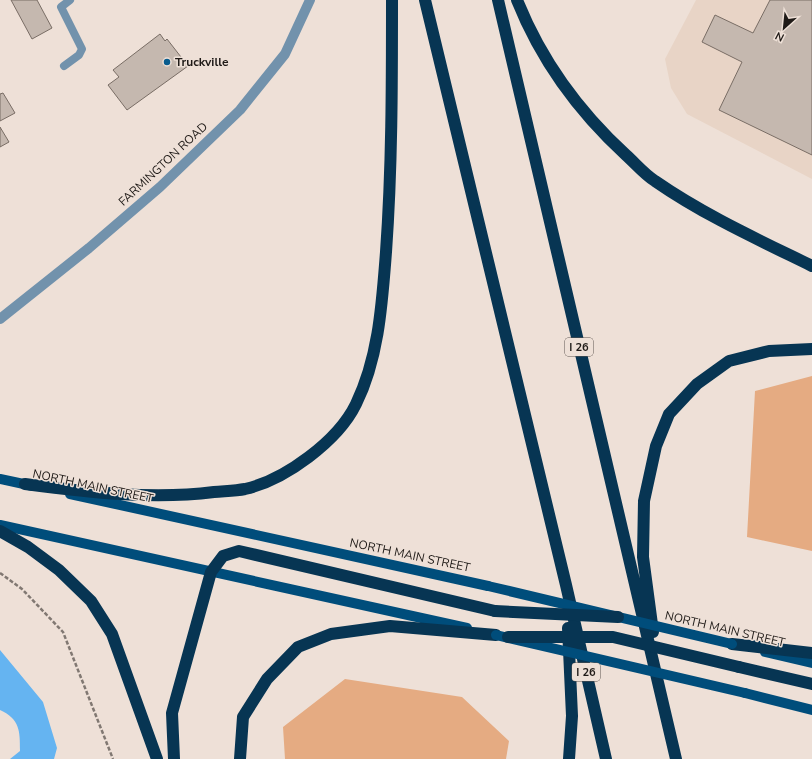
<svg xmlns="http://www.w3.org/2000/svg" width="812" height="759" font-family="'Nunito Sans',sans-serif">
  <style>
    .built { fill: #e8d4c6 }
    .green { fill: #e5ab82 }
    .water { fill: #65b4f1 }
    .building { fill: #c5b8af; stroke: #796d65 }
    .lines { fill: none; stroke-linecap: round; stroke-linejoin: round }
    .path { stroke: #817872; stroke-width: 2.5; stroke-dasharray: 4 2; stroke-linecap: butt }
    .service { stroke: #7292ac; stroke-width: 8 }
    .minor { stroke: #7292ac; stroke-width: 10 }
    .primary { stroke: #004d7b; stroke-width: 10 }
    .motorway { stroke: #073553; stroke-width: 12 }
    .primary-bridge { stroke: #004d7b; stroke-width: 10 }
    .motorway-bridge { stroke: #073553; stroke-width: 12 }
    .poi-dot { fill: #085c8e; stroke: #eee0d7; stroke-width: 1.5 }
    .labels { text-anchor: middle; stroke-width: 3; stroke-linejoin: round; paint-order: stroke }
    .shield { fill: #eee0d7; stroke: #5d5551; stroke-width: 1 }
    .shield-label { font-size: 11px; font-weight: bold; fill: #1f1a17 }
    .poi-label { font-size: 12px; font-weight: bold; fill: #1f1a17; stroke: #eee0d7; text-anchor: start }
    .street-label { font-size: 12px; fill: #1f1a17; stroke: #eee0d7 }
  </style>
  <rect width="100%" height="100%" fill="#eee0d7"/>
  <!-- built -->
  <path class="built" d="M696,0H812V179L687,114L671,88L665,59Z"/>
  <!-- green -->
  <path class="green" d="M812,376V551L747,537L755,391Z
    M345,679L462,697L509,741L506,759H285L283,727Z"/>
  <!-- water -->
  <path class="water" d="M0,650L43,702L57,748L54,759H10L20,751C20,731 20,719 0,710Z"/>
  <!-- building -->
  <path class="building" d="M11,0H37L52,28L32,39Z
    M770,0H812V155L719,110L742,62L702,42L715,15L753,33Z
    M160,34L165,41L167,39L188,66L127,110L108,85L119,77L113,70Z
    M3,93L15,113L0,121V94Z
    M0,127L9,142L0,147Z"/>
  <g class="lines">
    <!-- path -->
    <path class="path" d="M0,573L22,589L63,632L113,759"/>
    <!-- service -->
    <path class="service" d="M64,66L79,55L82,49L61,7L70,0"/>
    <!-- minor -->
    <path class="minor" d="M0,319L89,248L160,187L240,110L285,54L310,0"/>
    <!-- primary -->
    <path class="primary" d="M0,479L33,486
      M70,494L488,586
      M0,525L467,628
      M765,652L812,663
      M745,693L812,710"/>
    <!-- motorway -->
    <path class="motorway" d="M425,0L566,585L606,759
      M498,0L676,759
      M517,0C541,60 578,111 626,155C635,163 644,174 655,181C704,215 759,240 812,266
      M25,484C88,492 151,500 214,492C224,491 235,491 245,489C285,480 338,441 356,404C379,357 382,303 386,252C392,168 392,84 392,0
      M0,531L28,547L59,570L91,601L112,634L157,759
      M568,628L572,716L569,759
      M653,632L643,557L644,501L656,446L669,414L697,384L729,361L769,351L812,349
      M732,644L812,653
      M739,667L812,684
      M174,759L172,713L211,572L223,556L239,551L495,611
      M240,759L243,717L267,679L298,647L331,634L390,626L496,635"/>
    <!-- primary-bridge -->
    <path class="primary-bridge" d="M488,586L732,644
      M496,635L745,693"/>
    <!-- motorway-bridge -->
    <path class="motorway-bridge" d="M495,611L618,617
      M508,637H613L739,667"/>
  </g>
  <!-- markers -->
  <circle class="poi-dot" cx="167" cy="62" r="4"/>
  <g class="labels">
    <!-- shield labels -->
    <g class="shield">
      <rect x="565" y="338" width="28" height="18" rx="3"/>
      <rect x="572" y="663" width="28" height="18" rx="3"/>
    </g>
    <g class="shield-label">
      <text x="579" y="351">I 26</text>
      <text x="586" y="676">I 26</text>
    </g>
    <!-- poi labels -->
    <g class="poi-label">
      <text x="175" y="66">Truckville</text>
    </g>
    <!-- street labels -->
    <g class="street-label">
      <text transform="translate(163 164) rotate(-43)" y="4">FARMINGTON ROAD</text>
      <text transform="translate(93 486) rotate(12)" y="4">NORTH MAIN STREET</text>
      <text transform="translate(410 555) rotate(12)" y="4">NORTH MAIN STREET</text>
      <text transform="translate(725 629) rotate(13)" y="4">NORTH MAIN STREET</text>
    </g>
  </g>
  <!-- north arrow -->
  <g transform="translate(784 28) rotate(207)" stroke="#eee0d7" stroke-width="3" paint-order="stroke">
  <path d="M0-3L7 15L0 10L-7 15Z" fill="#1f1a17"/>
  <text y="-6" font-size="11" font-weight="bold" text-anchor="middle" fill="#1f1a17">N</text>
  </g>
</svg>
